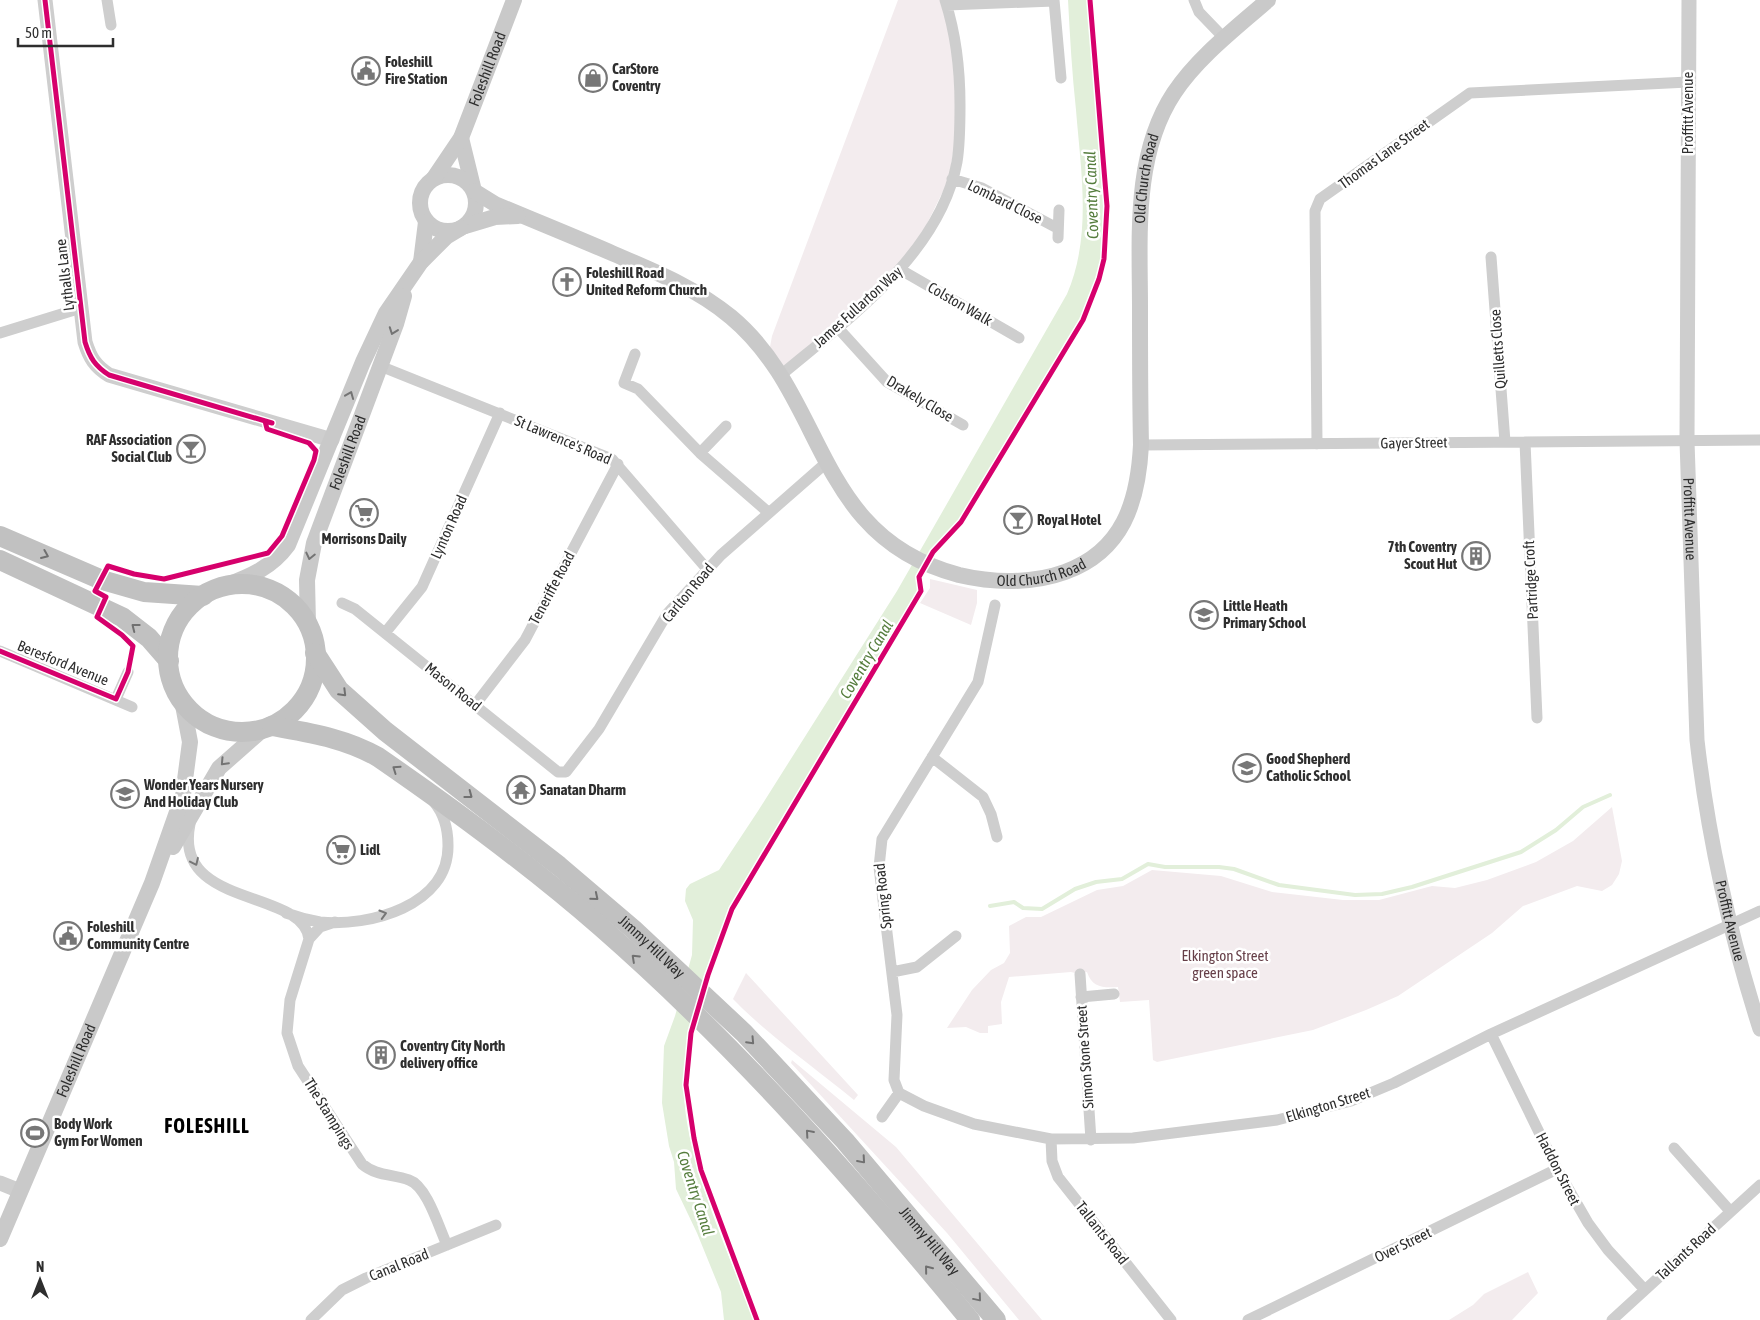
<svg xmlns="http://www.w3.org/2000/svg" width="1760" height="1320" font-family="'Asap Condensed',sans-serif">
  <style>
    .green { fill: #f3ecee }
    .water { fill: #e2efda }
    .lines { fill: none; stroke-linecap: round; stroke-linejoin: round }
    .stream { stroke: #e2efda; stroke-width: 4 }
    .minor { stroke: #cecece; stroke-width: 11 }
    .tertiary { stroke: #cecece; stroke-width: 15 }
    .secondary { stroke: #c9c9c9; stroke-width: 16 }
    .trunk { stroke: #c1c1c1; stroke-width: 20 }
    .cycleway-casing { stroke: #fff; stroke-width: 8 }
    .cycleway { stroke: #d6006c; stroke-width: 5 }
    .oneway { stroke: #747474 }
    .oneway2 { stroke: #707070 }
    .oneway3 { stroke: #767676 }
    .labels { text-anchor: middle; stroke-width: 5; stroke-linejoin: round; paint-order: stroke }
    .poi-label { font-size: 15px; font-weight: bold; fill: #2e2e2e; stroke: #fff; text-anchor: start }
    .street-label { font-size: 15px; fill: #2e2e2e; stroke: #fff }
    .park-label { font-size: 15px; fill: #663f48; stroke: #fff }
    .water-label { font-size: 16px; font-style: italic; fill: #557d3d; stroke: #fff }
    .district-label { font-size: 20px; font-weight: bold; letter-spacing: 1px; fill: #000; stroke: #fff }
  </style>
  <rect width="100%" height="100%" fill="#fff"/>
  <!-- green -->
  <path class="green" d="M898,0H942L952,33L957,127L949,179L919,240L898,268L782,371L770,347L772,336Z
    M930,579L977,590V603L971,625L920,603L930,588Z
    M1612,807L1622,861L1619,874L1612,885L1602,891L1577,886L1523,906L1492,933L1398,996L1366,1010L1313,1030L1157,1062L1153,1060L1149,1000L1120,1002L1118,987C1104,988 1092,988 1087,972L1080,974L1071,972L1009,977L1001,1002L1002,1024L988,1026V1033H980L966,1027L947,1028L972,990L991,970L1004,963L1010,953L1009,926L1026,917H1041L1097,890L1123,886L1152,870L1221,876L1272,892L1343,900H1379L1432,886L1455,888L1487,880L1536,862L1573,841Z
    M746,973L858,1095L854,1100C814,1067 770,1037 733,999Z
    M792,1060L896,1147L1042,1320H1019L947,1233L791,1063Z
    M1528,1272L1538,1293L1512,1320H1449L1473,1305L1484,1294Z"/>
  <!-- water -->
  <path class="water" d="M1068,0H1088L1102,173L1104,224L1102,259L1088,303L1078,324L962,516L934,547L918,575L917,593L737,895C710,949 682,1032 684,1092C686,1163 729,1253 754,1320H724L721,1292L697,1233L676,1189L674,1162L669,1146L662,1103L664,1046L675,1016L692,955L693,920L685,901L686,889L690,884L719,870L758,811L897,591L1067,294C1092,236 1081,172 1076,110C1072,74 1070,37 1068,0Z"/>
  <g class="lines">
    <!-- stream -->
    <path class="stream" d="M990,906L1014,902L1023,908L1042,909L1075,889L1096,882L1122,879L1148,864L1165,867H1219L1234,869L1279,885L1355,895L1382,894L1412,887L1521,852L1556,830L1583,807L1610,795"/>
    <!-- minor -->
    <path class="minor" d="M107,0L111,25
      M1054,0L1061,78
      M1194,0L1199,12L1224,38
      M947,5L1054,1
      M952,179L982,188L1057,228
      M1058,238L1059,210
      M1491,257L1505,442
      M901,270L1019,338
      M838,328L887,382L963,425
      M0,333L81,308
      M635,354L624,383L638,389L700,453L769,513
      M380,366L612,459L707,569
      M781,375C848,319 940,254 957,162C960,144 960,124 960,105C960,69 956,34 945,0
      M1525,442L1537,718
      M1317,444L1315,211L1320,199L1470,93L1688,82
      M1141,445L1760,440
      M700,453L726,426
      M342,603L355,609L558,772H566L599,729L667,614L721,555L826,463
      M385,633L422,587L500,413
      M0,651L132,707
      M116,699L128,672
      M475,705L525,640L618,464
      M932,757L983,797L991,814L997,837
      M190,824C172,909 303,888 309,939
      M286,913C297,917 308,920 320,922C369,927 449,906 448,845C448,829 444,814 434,802
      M335,922L320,927L309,939L290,1000L287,1033L298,1066L362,1164C376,1176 392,1174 409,1180C427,1186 439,1228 447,1245
      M892,972L917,967L956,936
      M1080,974L1091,1140
      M1081,997L1114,994
      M1491,1034L1557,1169L1588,1223L1608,1250L1645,1290
      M899,1093L924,1106L974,1124L1051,1139L1133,1138L1277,1120L1351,1101L1394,1083L1491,1034L1760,911
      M882,1117L899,1093L894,1080L897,1015L879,867L882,839L978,682L995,605
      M1051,1139L1052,1161L1058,1177L1171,1320
      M1674,1148L1730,1211
      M311,1320L342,1290L366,1278L496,1225
      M1248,1320L1557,1169
      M1612,1320L1760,1185"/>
    <!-- tertiary -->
    <g class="tertiary">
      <path d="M45,0L85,342C90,358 95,366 109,375L332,440"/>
      <path id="s1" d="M1689,0L1687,441L1697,740C1708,837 1730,935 1760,1029"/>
      <path d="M0,1183L20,1191"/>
    </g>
    <!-- secondary -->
    <g class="secondary">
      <path d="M461,138L473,187"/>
      <circle cx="448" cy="203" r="28"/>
      <path id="s2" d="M434,178L461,138L514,0"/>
      <path id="s3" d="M474,191L495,204C535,221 575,237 614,254C656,272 696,288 731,317C828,398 813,537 959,575C993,583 1032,584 1065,572C1123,551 1138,502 1141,445C1140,399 1140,354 1140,308C1140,237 1133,155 1174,93C1198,57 1236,28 1268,0"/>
      <path d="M465,226L495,217L518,216"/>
      <path d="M421,262L426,222"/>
      <path d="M227,585C251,576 272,567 288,545L363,362L386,313L421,262L446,237L461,228"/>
      <path id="s4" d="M308,624L307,580L314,543L396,324L404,296"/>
      <path d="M173,847L219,768L261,731"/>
      <path id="s5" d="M0,1239L152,883L183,795L190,742L182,700"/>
    </g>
    <!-- trunk -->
    <g class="trunk">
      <path d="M0,536L102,580L144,592L203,596"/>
      <path d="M0,560L122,617L149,638L169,661"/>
      <circle cx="242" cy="658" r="74"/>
      <path id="s6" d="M315,653L339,690L385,731L559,866L633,929L744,1033L845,1141L996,1320"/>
      <path d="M272,726C310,733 345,738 378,757C455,810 531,866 601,927C736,1045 856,1181 970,1320"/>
    </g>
    <defs>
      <path id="cycleway" d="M45,0L85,342C90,358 95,366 109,375L272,423
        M0,651L116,699L128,672L133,646L122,635L97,617L106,597L95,591L108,566L134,574L164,579L268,553L282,536L314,460L316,451L309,443L267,429L265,421
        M757,1320L701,1170L694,1138L686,1085L691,1033L708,975L732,909L921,591L919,577L933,552L961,522L1083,320L1099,279L1104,259L1107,206L1090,0"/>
    </defs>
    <!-- cycleway casing -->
    <use href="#cycleway" class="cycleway-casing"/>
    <!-- cycleway -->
    <use href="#cycleway" class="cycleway"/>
  </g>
  <!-- one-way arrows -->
  <defs><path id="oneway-chevron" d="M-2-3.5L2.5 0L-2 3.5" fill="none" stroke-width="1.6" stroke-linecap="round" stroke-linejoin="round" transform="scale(1.25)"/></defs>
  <g class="oneway">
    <use href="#oneway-chevron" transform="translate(393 331) rotate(110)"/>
    <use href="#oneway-chevron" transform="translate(350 395) rotate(-68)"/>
    <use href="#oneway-chevron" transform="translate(310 556) rotate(103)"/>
    <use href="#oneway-chevron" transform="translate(224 762) rotate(133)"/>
  </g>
  <g class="oneway2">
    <use href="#oneway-chevron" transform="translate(45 555) rotate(23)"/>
    <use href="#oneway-chevron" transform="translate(135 627) rotate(-142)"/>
    <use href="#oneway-chevron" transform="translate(343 693) rotate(45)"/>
    <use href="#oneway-chevron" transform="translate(396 769) rotate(-145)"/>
    <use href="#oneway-chevron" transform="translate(469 795) rotate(37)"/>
    <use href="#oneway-chevron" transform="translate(595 897) rotate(40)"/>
    <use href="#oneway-chevron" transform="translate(635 958) rotate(-137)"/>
    <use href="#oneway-chevron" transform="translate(751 1041) rotate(47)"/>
    <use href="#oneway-chevron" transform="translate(809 1133) rotate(-131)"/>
    <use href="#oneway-chevron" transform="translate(862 1160) rotate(49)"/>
    <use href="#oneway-chevron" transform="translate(928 1269) rotate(-129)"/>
    <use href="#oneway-chevron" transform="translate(978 1298) rotate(50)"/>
  </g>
  <g class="oneway3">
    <use href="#oneway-chevron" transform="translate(195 862) rotate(65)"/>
    <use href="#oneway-chevron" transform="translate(383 914) rotate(-16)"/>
  </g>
  <!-- icons -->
  <defs>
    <symbol id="civic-ring" viewBox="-11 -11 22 22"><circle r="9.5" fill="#fff" stroke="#777" stroke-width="1.5"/><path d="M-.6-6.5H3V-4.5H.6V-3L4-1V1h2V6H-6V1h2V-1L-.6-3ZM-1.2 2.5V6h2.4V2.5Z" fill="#777"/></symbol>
    <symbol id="shop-ring" viewBox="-11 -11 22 22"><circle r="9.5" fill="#fff" stroke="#777" stroke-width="1.5"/><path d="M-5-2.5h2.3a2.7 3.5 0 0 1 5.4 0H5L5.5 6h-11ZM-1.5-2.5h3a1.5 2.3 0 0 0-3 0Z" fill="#777"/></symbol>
    <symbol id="church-ring" viewBox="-11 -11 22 22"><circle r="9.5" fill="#fff" stroke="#777" stroke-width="1.5"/><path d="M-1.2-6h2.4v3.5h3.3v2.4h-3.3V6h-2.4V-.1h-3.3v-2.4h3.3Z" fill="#777"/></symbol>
    <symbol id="bar-ring" viewBox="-11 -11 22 22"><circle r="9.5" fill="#fff" stroke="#777" stroke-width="1.5"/><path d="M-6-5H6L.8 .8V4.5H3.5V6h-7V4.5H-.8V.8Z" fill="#777"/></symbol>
    <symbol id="supermarket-ring" viewBox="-11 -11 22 22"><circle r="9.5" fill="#fff" stroke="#777" stroke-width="1.5"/><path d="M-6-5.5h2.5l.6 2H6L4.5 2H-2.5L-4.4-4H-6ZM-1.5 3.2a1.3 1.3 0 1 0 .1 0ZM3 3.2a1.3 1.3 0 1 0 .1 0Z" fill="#777"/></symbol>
    <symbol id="building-ring" viewBox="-11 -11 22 22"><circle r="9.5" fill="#fff" stroke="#777" stroke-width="1.5"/><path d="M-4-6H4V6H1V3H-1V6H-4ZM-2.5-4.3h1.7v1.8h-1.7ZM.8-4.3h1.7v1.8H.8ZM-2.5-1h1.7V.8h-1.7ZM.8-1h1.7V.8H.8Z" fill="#777"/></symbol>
    <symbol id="school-ring" viewBox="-11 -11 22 22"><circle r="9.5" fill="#fff" stroke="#777" stroke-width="1.5"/><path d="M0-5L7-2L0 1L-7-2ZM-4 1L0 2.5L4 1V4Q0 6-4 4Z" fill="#777"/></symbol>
    <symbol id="temple-ring" viewBox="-11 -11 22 22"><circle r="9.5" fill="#fff" stroke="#777" stroke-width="1.5"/><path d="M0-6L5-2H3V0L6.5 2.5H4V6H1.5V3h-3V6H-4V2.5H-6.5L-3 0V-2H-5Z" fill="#777"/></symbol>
    <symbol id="stadium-ring" viewBox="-11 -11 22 22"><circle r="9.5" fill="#fff" stroke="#777" stroke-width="1.5"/><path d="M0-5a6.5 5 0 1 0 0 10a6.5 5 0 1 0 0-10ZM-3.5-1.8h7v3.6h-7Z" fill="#777"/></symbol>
  </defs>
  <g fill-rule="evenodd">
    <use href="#civic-ring" x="350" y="55" width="32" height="32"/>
    <use href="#shop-ring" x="577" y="62" width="32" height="32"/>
    <use href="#church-ring" x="551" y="266" width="32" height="32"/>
    <use href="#bar-ring" x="175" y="433" width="32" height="32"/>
    <use href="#supermarket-ring" x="348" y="497" width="32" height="32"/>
    <use href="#bar-ring" x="1002" y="504" width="32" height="32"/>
    <use href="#building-ring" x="1460" y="540" width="32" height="32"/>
    <use href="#school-ring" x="1188" y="599" width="32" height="32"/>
    <use href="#school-ring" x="1231" y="752" width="32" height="32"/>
    <use href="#temple-ring" x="505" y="774" width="32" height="32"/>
    <use href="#school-ring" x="109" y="778" width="32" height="32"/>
    <use href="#supermarket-ring" x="325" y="834" width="32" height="32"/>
    <use href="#civic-ring" x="52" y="920" width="32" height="32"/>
    <use href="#building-ring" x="365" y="1039" width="32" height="32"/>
    <use href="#stadium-ring" x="19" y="1117" width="32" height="32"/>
  </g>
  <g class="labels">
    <!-- poi labels -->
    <g class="poi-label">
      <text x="385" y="67">Foleshill<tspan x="385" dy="17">Fire Station</tspan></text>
      <text x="612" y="74">CarStore<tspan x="612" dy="17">Coventry</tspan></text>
      <text x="586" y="278">Foleshill Road<tspan x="586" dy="17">United Reform Church</tspan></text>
      <text x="172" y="445" text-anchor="end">RAF Association<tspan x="172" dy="17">Social Club</tspan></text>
      <text x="1037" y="525">Royal Hotel</text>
      <text x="364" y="544" text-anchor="middle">Morrisons Daily</text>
      <text x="1457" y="552" text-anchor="end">7th Coventry<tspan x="1457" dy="17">Scout Hut</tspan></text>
      <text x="1223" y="611">Little Heath<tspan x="1223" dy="17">Primary School</tspan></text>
      <text x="1266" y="764">Good Shepherd<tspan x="1266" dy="17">Catholic School</tspan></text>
      <text x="144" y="790">Wonder Years Nursery<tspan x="144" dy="17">And Holiday Club</tspan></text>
      <text x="540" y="795">Sanatan Dharm</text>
      <text x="360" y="855">Lidl</text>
      <text x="87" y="932">Foleshill<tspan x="87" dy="17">Community Centre</tspan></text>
      <text x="400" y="1051">Coventry City North<tspan x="400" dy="17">delivery office</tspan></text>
      <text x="54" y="1129">Body Work<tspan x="54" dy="17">Gym For Women</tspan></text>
    </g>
    <!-- street labels -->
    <g class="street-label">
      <text dy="5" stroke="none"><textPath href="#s2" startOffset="122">Foleshill Road</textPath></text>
      <text transform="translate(1688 113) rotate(-90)" y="5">Proffitt Avenue</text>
      <text transform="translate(1384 154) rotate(-36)" y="5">Thomas Lane Street</text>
      <text dy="5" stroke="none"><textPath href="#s3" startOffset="1175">Old Church Road</textPath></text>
      <text transform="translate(1005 202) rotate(26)" y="5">Lombard Close</text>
      <text transform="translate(65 275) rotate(-97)" y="5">Lythalls Lane</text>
      <text transform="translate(960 304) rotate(30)" y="5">Colston Walk</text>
      <text transform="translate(858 307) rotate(-42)" y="5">James Fullarton Way</text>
      <text transform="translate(1498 349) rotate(-94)" y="5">Quilletts Close</text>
      <text transform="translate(920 399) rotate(31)" y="5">Drakely Close</text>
      <text transform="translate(563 440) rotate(23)" y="5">St Lawrence's Road</text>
      <text transform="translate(1414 443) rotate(-1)" y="5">Gayer Street</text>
      <text dy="5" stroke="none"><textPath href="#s4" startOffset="178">Foleshill Road</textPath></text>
      <text dy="5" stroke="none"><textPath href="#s1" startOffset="519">Proffitt Avenue</textPath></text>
      <text transform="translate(449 527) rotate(-66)" y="5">Lynton Road</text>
      <text dy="5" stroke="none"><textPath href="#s3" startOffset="726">Old Church Road</textPath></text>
      <text transform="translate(1531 580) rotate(-93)" y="5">Partridge Croft</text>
      <text transform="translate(552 588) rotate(-62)" y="5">Teneriffe Road</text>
      <text transform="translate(688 593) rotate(-50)" y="5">Carlton Road</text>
      <text transform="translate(63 663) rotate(22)" y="5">Beresford Avenue</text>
      <text transform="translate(453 687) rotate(39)" y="5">Mason Road</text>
      <text transform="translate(883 896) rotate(-96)" y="5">Spring Road</text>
      <text dy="5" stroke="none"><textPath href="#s1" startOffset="924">Proffitt Avenue</textPath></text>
      <text dy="5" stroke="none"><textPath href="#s6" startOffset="449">Jimmy Hill Way</textPath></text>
      <text transform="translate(1085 1057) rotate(-94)" y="5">Simon Stone Street</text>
      <text dy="5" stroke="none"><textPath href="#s5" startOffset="194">Foleshill Road</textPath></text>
      <text transform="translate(1328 1105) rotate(-17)" y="5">Elkington Street</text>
      <text transform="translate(329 1114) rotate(58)" y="5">The Stampings</text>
      <text transform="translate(1558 1169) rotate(63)" y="5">Haddon Street</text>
      <text transform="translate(1102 1233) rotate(52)" y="5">Tallants Road</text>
      <text dy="5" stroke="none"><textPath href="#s6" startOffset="854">Jimmy Hill Way</textPath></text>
      <text transform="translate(1403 1245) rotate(-26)" y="5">Over Street</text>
      <text transform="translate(1686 1252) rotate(-43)" y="5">Tallants Road</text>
      <text transform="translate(399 1265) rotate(-22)" y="5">Canal Road</text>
    </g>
    <!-- park labels -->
    <g class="park-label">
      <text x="1225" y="961">Elkington Street<tspan x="1225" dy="17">green space</tspan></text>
    </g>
    <!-- water labels -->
    <g class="water-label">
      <text transform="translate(1091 195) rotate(-92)" y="6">Coventry Canal</text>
      <text transform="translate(866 659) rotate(-59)" y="6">Coventry Canal</text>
      <text transform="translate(696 1193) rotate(72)" y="6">Coventry Canal</text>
    </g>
    <!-- district labels -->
    <g class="district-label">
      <text x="207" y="1133">FOLESHILL</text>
    </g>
  </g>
  <!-- north arrow -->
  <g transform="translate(40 1280)" stroke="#ffffff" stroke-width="4" paint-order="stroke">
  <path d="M0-4L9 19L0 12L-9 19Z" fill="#2e2e2e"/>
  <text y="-8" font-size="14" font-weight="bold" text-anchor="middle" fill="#2e2e2e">N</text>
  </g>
  <!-- scale -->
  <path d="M18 38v8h95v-8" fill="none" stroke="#2e2e2e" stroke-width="2.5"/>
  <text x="25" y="38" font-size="15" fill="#2e2e2e" stroke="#ffffff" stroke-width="4" paint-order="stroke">50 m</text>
</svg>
